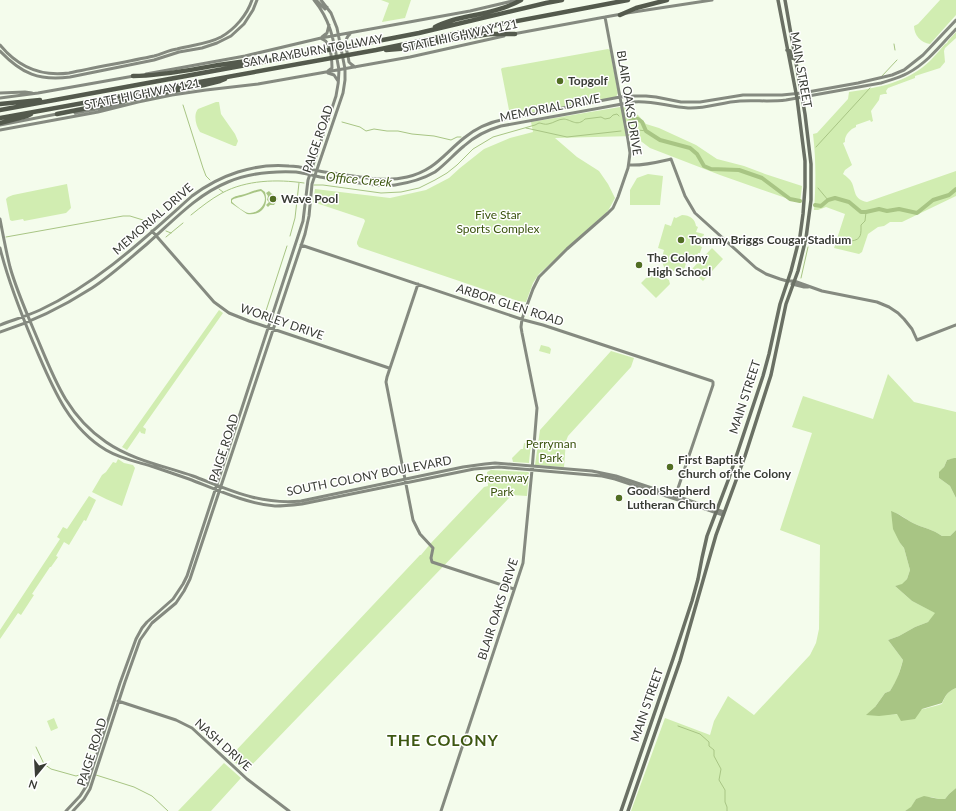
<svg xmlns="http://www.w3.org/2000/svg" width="956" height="811" font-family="Lato,sans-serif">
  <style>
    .green { fill: #d1edb1 }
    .water { fill: #a8c584; fill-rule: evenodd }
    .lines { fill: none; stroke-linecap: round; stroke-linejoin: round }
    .stream { stroke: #a8c584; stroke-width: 1 }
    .river { stroke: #a8c584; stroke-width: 4 }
    .secondary { stroke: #858a80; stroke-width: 3 }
    .primary { stroke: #6a7064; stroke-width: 3.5 }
    .highway { stroke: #545a4d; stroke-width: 4.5 }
    .poi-dot { fill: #516e23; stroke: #fff; stroke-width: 1.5 }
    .labels { text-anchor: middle; stroke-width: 3; stroke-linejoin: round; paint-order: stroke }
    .street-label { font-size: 12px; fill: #393c35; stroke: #fff }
    .poi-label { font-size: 12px; font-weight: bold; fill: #393c35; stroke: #fff; text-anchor: start }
    .park-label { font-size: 12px; fill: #3a530d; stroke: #fff }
    .water-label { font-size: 13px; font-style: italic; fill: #3d5711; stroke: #fff }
    .district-label { font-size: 16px; font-weight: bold; letter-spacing: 1px; fill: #3d5711; stroke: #fff }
  </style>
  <rect width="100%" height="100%" fill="#f4fcec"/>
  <!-- green -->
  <path class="green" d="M381,0H411L405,18L382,22L389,3Z
    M940,0H956V15L930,44C921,43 914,35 914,26L918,24Z
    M956,32V38L945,48L944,51L945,62L940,68L915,76V78L888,88L886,91L887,94H884L880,95L879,100L871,111L873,121L871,122L870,120L856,125V127C850,129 844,136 845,142L843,143L852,165L845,170L843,174C847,177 850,179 852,183C856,193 854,199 867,202L956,171V196L902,222H890L884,226L878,227L868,234L862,252L859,254L834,248L845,214L826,207L818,210H814C816,184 816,159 813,134L817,133L848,99L849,92C875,88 901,84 923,67C931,61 938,52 945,44L947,43L948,41Z
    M608,49L610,50L618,93L616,97L513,116L509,110L501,69L502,68Z
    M216,102H219L221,114L235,134L238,141L236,146H234L200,132C196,126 193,115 198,109Z
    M626,106L627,110L638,115L646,124L659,128L696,145L717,159L744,166L765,174L802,186L800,203L720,175L650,148L634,136L555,138L577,157L599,171L608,184L615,198L608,211L539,274L533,283L526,302L518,301L359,247L357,244V242L365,221L364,219L313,202L315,189L390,198L426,190L449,178L460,168L484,149L510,138L533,132L531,122Z
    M648,174L663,176L660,205H630V190L637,178Z
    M67,184L71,208L66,213L24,221L23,219L12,221L10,220L6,199L8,197L13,195Z
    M682,215C690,215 695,219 696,226L698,227L696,232L704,234L700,246L702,247L700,253H698L695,262L687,260L684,270C680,270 678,271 674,271C661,271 661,260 664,250L658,248L665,224L671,226L674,217L676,218Z
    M712,248L723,259L703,281L691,270Z
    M653,276L664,277L669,280L670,284L656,298L641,283L646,278Z
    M219,310L223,313L143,427L146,429L145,434L141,433L140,431L127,450L122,447Z
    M541,345L549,347L551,349L550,354L539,351Z
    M611,351L634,358L631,367L568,436L566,441L564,467L535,465L540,430Z
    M888,374L914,402L956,412V458L947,460L939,478L950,486L956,498V530L950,536H942C933,529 923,528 913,523C905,519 900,513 891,512L900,543L904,548L910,570L907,579L902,585L895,586L912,601L936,613L928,622L915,627L899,636L888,640L903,660L897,680L890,691L885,693L875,707C880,710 885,713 890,714C899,716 932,707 942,704C945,696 948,691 956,688V788L949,794L945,799H939L931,797L916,799L911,808L905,811H631L665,718L710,735L714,721L728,696L754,715L810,655L816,643L819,629L820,545L780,530L812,433L792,427L803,396L873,419Z
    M524,443L531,444L529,462V463L513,462L512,458L521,449H523Z
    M118,459L124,463L133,465L135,468L122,506L106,499L92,492L102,475L106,472L113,462L116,463Z
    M491,470L528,472L529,473L527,496L512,495L246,771L229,758L420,555H421L431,543L484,487L488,486L487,472Z
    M89,496L96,500L86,521L84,520L69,545L64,542L56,556L58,557L51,567H50L32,594L34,595L21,615L18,613L0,639V630L60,539L57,537L63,527L67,529Z
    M54,718L58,728L51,731L47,721Z
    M224,763L241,778L211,811H178Z"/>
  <!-- water -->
  <path class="water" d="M261,189L265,192C269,206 262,216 247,214L231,203V199C235,196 236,196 241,195C248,194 253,190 261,189ZM261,191C271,199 260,214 249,213C245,213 235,205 232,202V200C235,198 237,198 241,197C248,195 254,192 261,191Z
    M269,191C272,195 277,195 278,199L274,205H270L268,207L266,205L269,202L267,200L268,196L266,193Z
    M954,458H956V498L950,486L939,478V472L944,467L947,460Z
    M891,511C900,514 905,519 913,523C923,528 933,529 942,536H950L956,530V688C948,691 945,696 942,703L922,709L915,719L901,721L897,714L879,716L866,715L875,707L885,693L890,691C897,680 900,672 903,660L888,640L899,636L915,627L928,622L935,613L912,601L895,586L902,584L907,579L910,570L904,548L900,543L893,529Z
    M956,788V811H905L911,807L916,799L924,796L939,799H945L949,794Z"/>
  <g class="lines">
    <!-- stream -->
    <path class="stream" d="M894,44L895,50
      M882,76L897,60
      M183,105L203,168L206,176L210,180
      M342,122L360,127L366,131L374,129L387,131H398L412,134L434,136L451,140L457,137H461
      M526,128L567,137L621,131
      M631,129L646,131
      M816,147L870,88
      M314,185H323L381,193L401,192L419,188L435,180L447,173L457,165L473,149L493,137L535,125L539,123C541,123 545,125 548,124C554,123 558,119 564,119C572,120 577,127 585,119L601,117L605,119L610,118L613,115L617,114L619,116
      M818,188L828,200
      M219,189L223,192
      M191,215C201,207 211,199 222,193C246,180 277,179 304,183
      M166,231L171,233
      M290,236L295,218L299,183
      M6,237L123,216H130L143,220
      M166,237L183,223
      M833,242L840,243L849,238L851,241C862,240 861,233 861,225L865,221L866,212
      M801,278L808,247
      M264,317L287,246
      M678,726L700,734L709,742V746L714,750V756L721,769L719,780L725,790V802L727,807V811
      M36,747L44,764L51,769L76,776L85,773L89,774
      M96,775L134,787L152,796L168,811"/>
    <!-- river -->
    <path class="river" d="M630,118L638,119L642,122L646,131L660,140L690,148L697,154L704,166L711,169L739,170L762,178L790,199L800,201
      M815,205L821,206L828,200L835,198L849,202L861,212H866L879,209L887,211L899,209L917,213L933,200L949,195L956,189"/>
    <!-- secondary -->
    <path class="secondary" d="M316,0L325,9L327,7
      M627,13L712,0
      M350,34C342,40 348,53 349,62L351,64L355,67
      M513,34L605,17L622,14
      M322,37L327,33L329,25
      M322,39C324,40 326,40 327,43C331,47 332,62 332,68L328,71
      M0,45C18,67 40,77 69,73C97,67 126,62 154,56C162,54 169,50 177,49C192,45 208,44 221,37C235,29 247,15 252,0
      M0,51C22,74 39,81 70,77L154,60L179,52L202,48L217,43L231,36L244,24L253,10L257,0
      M328,73L334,75L338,81
      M146,74L245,56L321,38L470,11L517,0
      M0,93L25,92L32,93
      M0,98L38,93L134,76
      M75,113L124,104
      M0,125L57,114
      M0,130L98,112L138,102L172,95L206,90L258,84L326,72L410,57L504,36
      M629,165C643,166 658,162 671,159L685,196L695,213L756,268L766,274L780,279L787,281H794L822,291L877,302L889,307L898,313L904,319L912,329L917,340L956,325
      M0,219C3,235 6,251 10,267C17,292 28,316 38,340C55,381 68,416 106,442C132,460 164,466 193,476C230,490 260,505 301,501L463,467L485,464L495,463L592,471L616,476L724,512
      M152,231L214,302L229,313L249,321L389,368
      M301,245L524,320L543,325L712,381L713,382V385L675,497
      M0,248C8,281 20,311 33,342C51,383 66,426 106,450C121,459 138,462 154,467C166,471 177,475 189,479C215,489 247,504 275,506C284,506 293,505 302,504L474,469L499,467L602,476L615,479L723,515
      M418,284L387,377L386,382L413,520L420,534L433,548L431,558L432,562L514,589
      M792,284L804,287H808
      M0,325C13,320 27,316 40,310C98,283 145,238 192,196C220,175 254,163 289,166C299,166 309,169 319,171C328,173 337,173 346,175C367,178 387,182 407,177C434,171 444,154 464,138C476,128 490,122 505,119L620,97L634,96H646L656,97L681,102H700L743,95H782L802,93L858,83L892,75L904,70L923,55L956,20
      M0,332C32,322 64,306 92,288C112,275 129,259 147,244C172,222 196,195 228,182C249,173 273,171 296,172C304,173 312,175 320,177C331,179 342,180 353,182C366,184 381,187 395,185C408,183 423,179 435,172C446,164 454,154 464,146C475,136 487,130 501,126L633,102C652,100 669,107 688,108C706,109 722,102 740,101C755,100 770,102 786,100L881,83C890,80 899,78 908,73C927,63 941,45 956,29
      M118,701L176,720L192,728L247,779L289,811
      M66,811L80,796L87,785L120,683L136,639L142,628L147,622L173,599L183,584L187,576L303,221L308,180L336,96C338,87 339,79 339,70C334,43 332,22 314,0
      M73,811L84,799L90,789L125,682L140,640L152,623L176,603L184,591L190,579L305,234L309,216L312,184L343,93L345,80V69L337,28L331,13L321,0
      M441,811L523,563L532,470L537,408L522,333L521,327L522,319L533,289L539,277L567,249L608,213L613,208L618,197L628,168L629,161L630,153L628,140L605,17"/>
    <!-- primary -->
    <path class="primary" d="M787,50L790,51L792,58L796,59
      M621,811L673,659L692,601L698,579L702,558L707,536L729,478L763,376L769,354L780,304L791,271L800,236L803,214L805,187V161L797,98L778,0
      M628,811L680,661L716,535L745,456L771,375L786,304L798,271L806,238L811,200V164L805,114L785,0"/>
    <!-- highway -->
    <path class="highway" d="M620,15L636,8L667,0
      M435,27C441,24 447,22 453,20C476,14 500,12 521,0
      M386,50L410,48L443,41L490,34H515
      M133,76C176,76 218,62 261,60
      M0,104L40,100
      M0,110L388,39L419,33L546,3L562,0
      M57,114L204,85L220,81L225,79
      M0,118L376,50L420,41L501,24L628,0
      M0,123L27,116L31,114"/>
  </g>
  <!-- markers -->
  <g class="poi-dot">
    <circle cx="560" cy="81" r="4"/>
    <circle cx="273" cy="199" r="4"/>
    <circle cx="681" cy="240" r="4"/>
    <circle cx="639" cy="265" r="4"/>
    <circle cx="670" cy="467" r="4"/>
    <circle cx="619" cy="498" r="4"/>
  </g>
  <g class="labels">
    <!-- street labels -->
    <g class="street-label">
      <text transform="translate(460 36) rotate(-12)" y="4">STATE HIGHWAY 121</text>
      <text transform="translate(313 51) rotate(-10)" y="4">SAM RAYBURN TOLLWAY</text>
      <text transform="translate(801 70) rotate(80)" y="4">MAIN STREET</text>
      <text transform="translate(142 94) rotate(-11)" y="4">STATE HIGHWAY 121</text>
      <text transform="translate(629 103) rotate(81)" y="4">BLAIR OAKS DRIVE</text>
      <text transform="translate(550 108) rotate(-11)" y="4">MEMORIAL DRIVE</text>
      <text transform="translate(318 139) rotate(-71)" y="4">PAIGE ROAD</text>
      <text transform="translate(153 219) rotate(-41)" y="4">MEMORIAL DRIVE</text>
      <text transform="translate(510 305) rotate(18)" y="4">ARBOR GLEN ROAD</text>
      <text transform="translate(282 322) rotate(19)" y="4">WORLEY DRIVE</text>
      <text transform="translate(745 397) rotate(-72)" y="4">MAIN STREET</text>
      <text transform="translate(224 448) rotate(-72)" y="4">PAIGE ROAD</text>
      <text transform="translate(369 476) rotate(-11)" y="4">SOUTH COLONY BOULEVARD</text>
      <text transform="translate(498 609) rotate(-72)" y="4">BLAIR OAKS DRIVE</text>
      <text transform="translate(647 705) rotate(-71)" y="4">MAIN STREET</text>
      <text transform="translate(223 745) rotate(42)" y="4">NASH DRIVE</text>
      <text transform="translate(92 752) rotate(-72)" y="4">PAIGE ROAD</text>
    </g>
    <!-- poi labels -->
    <g class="poi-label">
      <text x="568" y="85">Topgolf</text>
      <text x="281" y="203">Wave Pool</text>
      <text x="689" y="244">Tommy Briggs Cougar Stadium</text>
      <text x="647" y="262">The Colony<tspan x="647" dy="14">High School</tspan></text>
      <text x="678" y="464">First Baptist<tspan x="678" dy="14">Church of the Colony</tspan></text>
      <text x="627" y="495">Good Shepherd<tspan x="627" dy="14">Lutheran Church</tspan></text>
    </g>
    <!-- park labels -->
    <g class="park-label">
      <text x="498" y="219">Five Star<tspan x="498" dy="14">Sports Complex</tspan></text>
      <text x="551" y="448">Perryman<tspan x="551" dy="14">Park</tspan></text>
      <text x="502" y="482">Greenway<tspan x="502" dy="14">Park</tspan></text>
    </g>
    <!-- water labels -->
    <g class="water-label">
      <text transform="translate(359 179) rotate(5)" y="5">Office Creek</text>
    </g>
    <!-- district labels -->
    <g class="district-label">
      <text x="443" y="746">THE COLONY</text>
    </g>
  </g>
  <!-- north arrow -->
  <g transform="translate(36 775) rotate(198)" stroke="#ffffff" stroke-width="3" paint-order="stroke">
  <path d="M0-3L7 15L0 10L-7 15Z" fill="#393c35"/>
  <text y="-6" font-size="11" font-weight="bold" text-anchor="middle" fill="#393c35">N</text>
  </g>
</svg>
